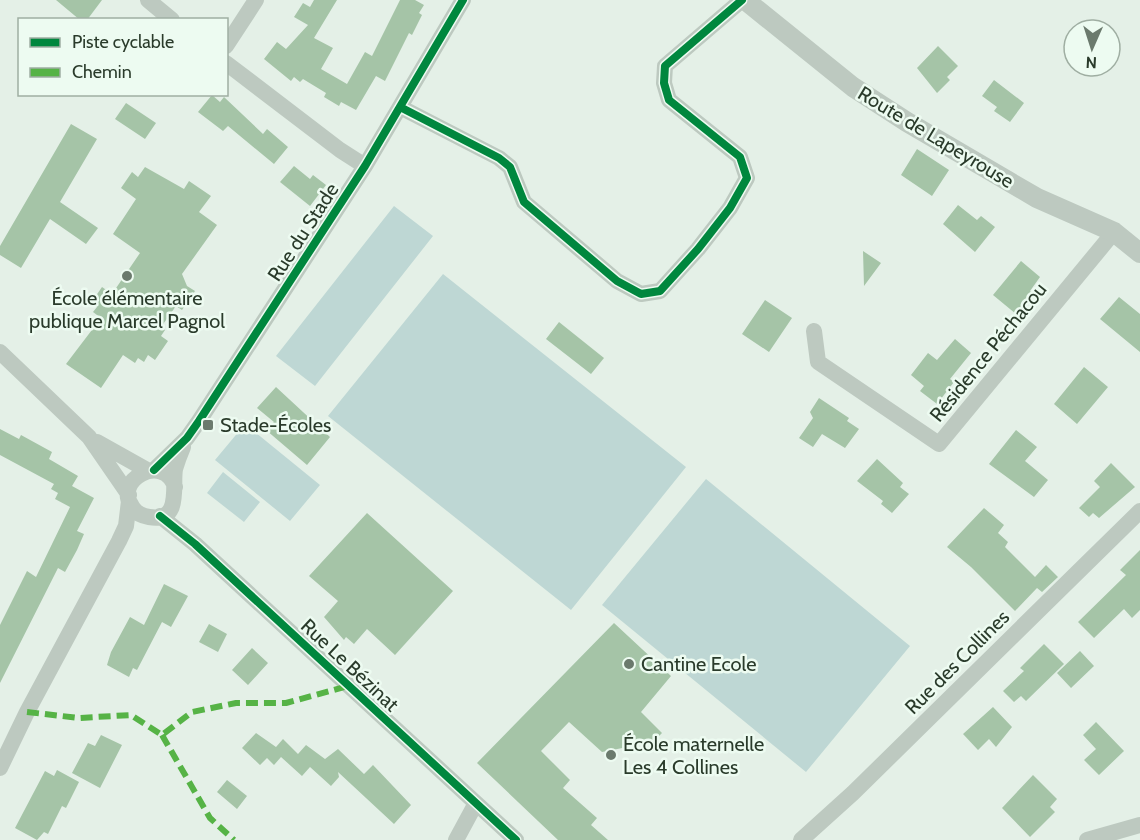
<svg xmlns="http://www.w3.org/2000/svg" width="1140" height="840" font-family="Cabin,sans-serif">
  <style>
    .grass { fill: #bed7d4 }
    .building { fill: #a5c4a7 }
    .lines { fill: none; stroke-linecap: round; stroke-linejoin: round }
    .minor { stroke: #bdc9c0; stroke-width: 16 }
    .tertiary { stroke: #bdc9c0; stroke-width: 20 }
    .quiet { stroke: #56b346; stroke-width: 6; stroke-dasharray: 12 6; stroke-linecap: butt }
    .cycleway-casing { stroke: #edfbf1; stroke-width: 11 }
    .cycleway { stroke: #00873e; stroke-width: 8 }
    .poi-dot { fill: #6b7a6d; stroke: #edfbf1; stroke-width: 2 }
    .labels { text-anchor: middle; stroke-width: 5; stroke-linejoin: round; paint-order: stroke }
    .street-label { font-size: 20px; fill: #2a3b2b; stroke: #edfbf1 }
    .poi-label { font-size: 20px; fill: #2a3b2b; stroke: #edfbf1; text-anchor: start }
  </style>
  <rect width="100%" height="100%" fill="#e4f0e7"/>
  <!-- grass -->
  <path class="grass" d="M394,206L433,236L315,386L276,356Z
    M443,274L686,467L571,610L328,416Z
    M245,424L320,485L290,521L215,460Z
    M223,472L260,502L244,522L207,493Z
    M706,479L910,646L806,772L602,605Z"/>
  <!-- building -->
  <path class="building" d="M56,0H102L87,20H80Z
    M314,0H337L314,38L333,48L321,69L347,84L365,52L372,56L400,0H415L424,5L419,13L422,15L412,35L409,33L385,81L376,76L356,110L341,102L339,106L324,97L326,93L303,79L300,82L294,77L291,81L264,59L277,42L286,49L308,25L294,17L303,3L310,7Z
    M938,46L958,66L947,77L950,80L937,93L917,68Z
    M994,80L1024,103L1010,122L994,111L997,107L982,96Z
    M212,95L220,102L224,97L263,134L267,129L288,147L274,164L228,126L223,131L198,112Z
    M126,103L156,123L145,139L115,119Z
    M71,124L97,139L60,202L98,228L86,244L50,219L21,268L0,255V246Z
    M917,149L949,170L932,196L901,175Z
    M294,166L310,179L313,175L326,185L310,206L280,182Z
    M145,167L184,189L189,181L211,196L199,212L217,225L182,274L187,286L195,291L182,310L176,306L161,327L165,330L161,336L168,341L155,360L148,355L144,362L138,358L135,363L123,355L101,388L66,364L101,318L93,312L97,307L91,303L102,287L112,294L140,253L113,234L136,199L121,188L132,172L138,177Z
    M958,205L977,220L981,216L995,227L975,252L943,224Z
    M863,251L881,263L864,286Z
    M1021,261L1040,277L1030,291L1032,293L1016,314L993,295Z
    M1119,297L1140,314V352L1100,319Z
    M765,300L792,318L769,352L742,334Z
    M559,322L604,358L591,374L546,339Z
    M955,339L971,353L950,379L954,382L937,404L920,391L924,386L911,375L928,353L937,360Z
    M1084,367L1108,387L1077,424L1054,404Z
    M276,387L330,437L307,465L266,430L274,422L257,408Z
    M819,398L849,418L847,421L859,429L845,448L822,434L813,447L799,438L813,418L810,412Z
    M0,429L19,439L21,435L52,452L49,459L78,476L72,486L94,498L77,531L84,534L77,550L65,572L58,568L0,683V625L27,571L36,577L70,507L55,499L58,493L51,489L54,484L0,455Z
    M1016,430L1037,447L1025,461L1048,480L1034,497L989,464Z
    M877,459L903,483L900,487L909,494L892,513L881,504L883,501L857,481Z
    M1111,463L1135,487L1099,518L1093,513L1089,517L1079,508L1100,487L1094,481Z
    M984,508L1004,525L998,533L1008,542L1005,547L1035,577L1046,565L1058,577L1042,592L1037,588L1015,611L971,567L947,547Z
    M367,513L453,591L395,655L367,629L354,644L346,637L344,640L324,617L338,601L309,576Z
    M1140,550V610L1132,618L1124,609L1094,638L1078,622L1126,575L1120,570Z
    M164,584L188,596L171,627L162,622L137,670L133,668L129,677L107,665L111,652L130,617L144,625Z
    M614,623L671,676L641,712L662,733L653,742L602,752L569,722L541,751L570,780L563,788L597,818L591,825L608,840H558L477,763Z
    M209,624L227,634L218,652L199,642Z
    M1044,644L1064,664L1026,701L1021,696L1014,702L1003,691L1024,671L1020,668Z
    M252,648L268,663L248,685L232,670Z
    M1080,651L1094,666L1071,688L1057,673Z
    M993,707L1012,727L996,747L989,739L978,750L963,734Z
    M1096,722L1124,751L1099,775L1084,760L1096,749L1083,735Z
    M256,733L276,747L283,739L298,754L306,745L325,759L338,749L364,774L373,765L411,805L394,824L338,772L339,777L331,786L310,767L302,776L281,757L274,765L267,758L260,765L242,748Z
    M101,735L122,745L100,788L72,773L88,743L95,746Z
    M57,770L79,782L66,808L62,806L48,834L44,832L37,840L15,828L45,771L54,776Z
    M1033,775L1057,799L1050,807L1055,812L1030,837L1002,808Z
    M227,780L247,796L237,809L217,792Z"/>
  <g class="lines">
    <!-- minor -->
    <path class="minor" d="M148,0L172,20
      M226,46L256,0
      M226,63L340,150L365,166
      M400,107L499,158L510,167L524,202L617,281L641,294L660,291L698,249L730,208L747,178L740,157L669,100L664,83L665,66L742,0
      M814,331L818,362L939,444L1114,232
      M0,352L89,437L129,495
      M97,442L147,470
      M154,470L187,438L199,421L365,166L463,0
      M175,487C164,452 111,480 133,508C137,514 143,516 149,517C182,523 172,486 175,469C177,462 180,454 183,447
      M160,516L195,544L516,840
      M0,768L27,712L119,541L126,526L129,501
      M456,840L476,803
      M801,840L853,793L1140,511
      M1087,840L1140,825"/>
    <!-- tertiary -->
    <path class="tertiary" d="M745,0L853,87L907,122L1037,198L1114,232L1140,253"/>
    <!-- quiet -->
    <path class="quiet" d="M27,712L79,718L131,715L162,735L192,712L236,703H286L348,686
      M162,735L210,818L234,840"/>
    <defs>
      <path id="cycleway" d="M400,107L499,158L510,167L524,202L617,281L641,294L660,291L698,249L730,208L747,178L740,157L669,100L664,83L665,66L742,0
        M154,470L187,438L199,421L365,166L463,0
        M160,516L195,544L516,840"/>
    </defs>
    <!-- cycleway casing -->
    <use href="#cycleway" class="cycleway-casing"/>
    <!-- cycleway -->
    <use href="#cycleway" class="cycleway"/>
  </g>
  <!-- markers -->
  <g class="poi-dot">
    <circle cx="127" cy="276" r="6"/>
    <rect x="202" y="419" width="12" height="12" rx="3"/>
    <circle cx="629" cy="664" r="6"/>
    <circle cx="611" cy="755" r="6"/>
  </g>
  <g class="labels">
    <!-- street labels -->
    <g class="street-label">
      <text transform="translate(936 137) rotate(31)" y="7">Route de Lapeyrouse</text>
      <text transform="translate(303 232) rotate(-57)" y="7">Rue du Stade</text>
      <text transform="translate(988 352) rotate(-51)" y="7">Résidence Péchacou</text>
      <text transform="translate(957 662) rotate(-45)" y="7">Rue des Collines</text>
      <text transform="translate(350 665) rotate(43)" y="7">Rue Le Bézinat</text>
    </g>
    <!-- poi labels -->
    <g class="poi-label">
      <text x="127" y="305" text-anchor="middle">École élémentaire<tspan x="127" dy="23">publique Marcel Pagnol</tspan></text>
      <text x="220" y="432">Stade-Écoles</text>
      <text x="641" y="671">Cantine Ecole</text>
      <text x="623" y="751">École maternelle<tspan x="623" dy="23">Les 4 Collines</tspan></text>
    </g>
  </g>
  <!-- legend -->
  <rect x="18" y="18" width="210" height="78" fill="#edfbf1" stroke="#9faea2" stroke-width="1.5"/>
  <rect x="30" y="38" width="30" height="9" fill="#00873e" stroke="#9faea2" stroke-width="1.5"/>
  <text x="72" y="48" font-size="18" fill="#2a3b2b">Piste cyclable</text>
  <rect x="30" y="68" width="30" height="9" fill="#56b346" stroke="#9faea2" stroke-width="1.5"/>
  <text x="72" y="78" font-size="18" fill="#2a3b2b">Chemin</text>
  <!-- north arrow -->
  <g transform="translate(1092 48) rotate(183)"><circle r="28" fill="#edfbf1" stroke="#9faea2" stroke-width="1.5"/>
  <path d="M0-4.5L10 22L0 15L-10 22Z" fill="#6b7a6d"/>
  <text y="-9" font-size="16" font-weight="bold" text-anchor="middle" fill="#2a3b2b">N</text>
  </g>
</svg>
